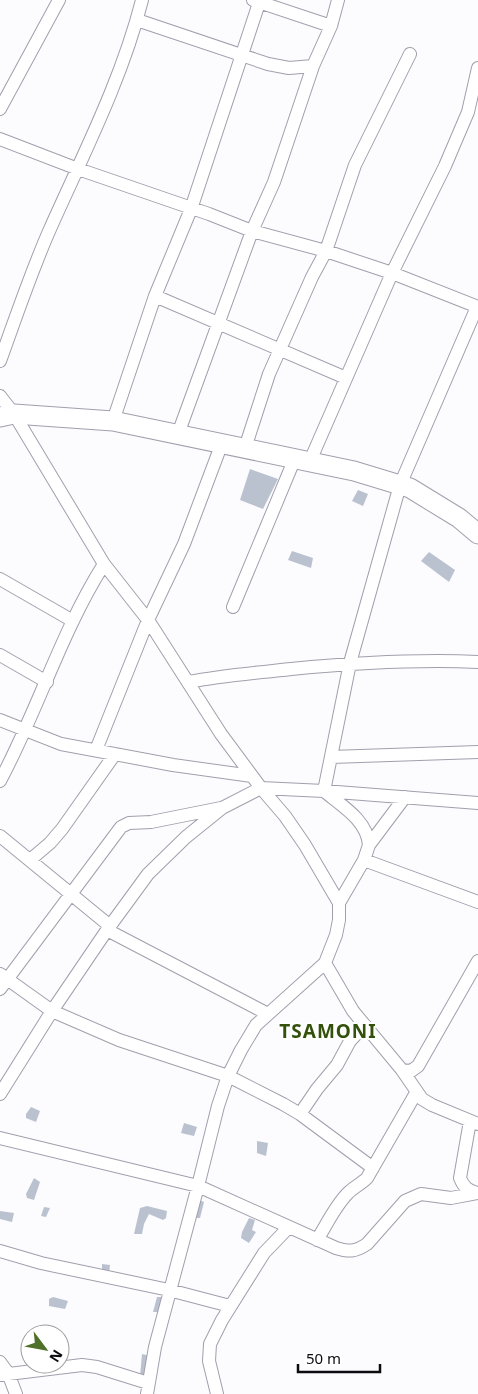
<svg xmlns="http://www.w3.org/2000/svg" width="478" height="1394" font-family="'Noto Sans',sans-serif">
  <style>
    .building { fill: #bbc2cf }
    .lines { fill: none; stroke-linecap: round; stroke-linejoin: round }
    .minor-casing { stroke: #a29fad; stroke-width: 14 }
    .secondary-casing { stroke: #a29fad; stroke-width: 21 }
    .minor { stroke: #fff; stroke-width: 12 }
    .secondary { stroke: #fff; stroke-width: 19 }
    .labels { text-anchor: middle; stroke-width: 4; stroke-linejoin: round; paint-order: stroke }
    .district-label { font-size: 19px; font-weight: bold; letter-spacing: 1px; fill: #33510b; stroke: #fff }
  </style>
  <rect width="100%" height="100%" fill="#fcfbfe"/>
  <!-- building -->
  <path class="building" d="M250,469L278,479L263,509L240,500Z
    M358,490L368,494L363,506L352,501Z
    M292,551L313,558L311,568L288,560Z
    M429,552L455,570L449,582L421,561Z
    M31,1107L40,1111L36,1122L26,1118V1114Z
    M184,1123L197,1127L194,1136L181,1133Z
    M257,1141L268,1143L266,1156L257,1153Z
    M34,1178L40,1182L34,1200L27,1198L26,1194Z
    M197,1199L204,1202L200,1218H194Z
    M147,1206L167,1211L166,1218L163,1220L149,1214L144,1224L142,1234H134L140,1208Z
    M44,1207L50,1208L46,1217L41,1216Z
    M0,1211L14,1213L12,1222L0,1219Z
    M249,1218L255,1220L252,1230L256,1232L249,1243L241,1238L242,1232Z
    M102,1264L110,1265L109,1274H102Z
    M53,1297L68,1301L65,1309L49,1306V1299Z
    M157,1297H163L161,1312H153Z
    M142,1354L151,1356L146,1379L140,1376Z"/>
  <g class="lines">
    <defs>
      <path id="minor" d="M253,0L331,26
        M137,20L268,64L289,68L313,66
        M0,109L59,0
        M0,139L78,169L209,214L252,231L326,251L355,165L410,54
        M155,296L346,378
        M0,361C16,317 31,272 50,229C83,155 122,79 142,0
        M0,396L14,414L104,564L148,620L221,734L261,788L285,816L305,845L339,903V920L336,935L325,963L256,1025L241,1050L228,1076L218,1106L198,1186L155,1347L147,1394
        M113,421L155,296L191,209L259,3
        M178,434L252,231L274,182L313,66L331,26L338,0
        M245,448L269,374L312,277L326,251L392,273L478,307
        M310,461L392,273L445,166L468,112L478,68
        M0,579L73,621
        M233,607L295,458
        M0,655L47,682
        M189,682C223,675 257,673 291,669C354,663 415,659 478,662
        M0,720L61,744L173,765L252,776
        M96,750L148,620L184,544L222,443
        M331,757L478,752
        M0,781C38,710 61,632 104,564
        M0,836L110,926
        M369,845C367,820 342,806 324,791L350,663L400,485L477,307
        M30,860L50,843L62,829L115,754
        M364,860L478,902
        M339,903L364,860L369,845L405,797
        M107,930L268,1014
        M325,963L353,1011L402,1070L411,1071L418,1066L478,961
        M0,974L52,1011L119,1040L228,1076L283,1104L300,1114L373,1168
        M0,989L121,827L129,823L151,822L221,808
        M402,1070L422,1099L432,1105L478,1124
        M0,1094L52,1011L107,930L148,874L186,837L222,808L261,788L324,791L478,803
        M300,1114L317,1089L337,1065L350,1041L365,1025
        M470,1121L460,1178C464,1188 468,1190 477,1193
        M0,1138L198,1186L336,1248C349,1252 355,1252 367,1244L405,1201L421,1194L451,1198L477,1193
        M317,1240C327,1224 335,1206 348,1193C354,1187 361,1184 367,1178L416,1093
        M0,1251L41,1263L169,1290L230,1306
        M0,1362L8,1373L16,1394
        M0,1375L82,1365L97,1367L148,1383
        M217,1394L209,1361L210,1344L222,1320L264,1253L289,1227"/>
      <path id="secondary" d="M0,417L14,414L113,421L354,471L410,488L459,518L478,534"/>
    </defs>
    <!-- minor casing -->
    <use href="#minor" class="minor-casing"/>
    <!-- secondary casing -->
    <use href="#secondary" class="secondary-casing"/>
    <!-- minor -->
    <use href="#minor" class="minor"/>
    <!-- secondary -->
    <use href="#secondary" class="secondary"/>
  </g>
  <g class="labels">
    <!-- district labels -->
    <g class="district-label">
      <text x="328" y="1038">TSAMONI</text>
    </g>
  </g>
  <!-- north arrow -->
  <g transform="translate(45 1349) rotate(122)"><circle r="24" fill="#ffffff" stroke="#9e9d9f"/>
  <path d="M0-4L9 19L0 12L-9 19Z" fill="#4e7028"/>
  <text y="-8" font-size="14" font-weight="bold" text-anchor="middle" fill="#0c0b10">N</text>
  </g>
  <!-- scale -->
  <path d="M298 1364v8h82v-8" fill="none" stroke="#0c0b10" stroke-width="2.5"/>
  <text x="306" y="1364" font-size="15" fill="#0c0b10" stroke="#ffffff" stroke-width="4" paint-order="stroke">50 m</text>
</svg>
